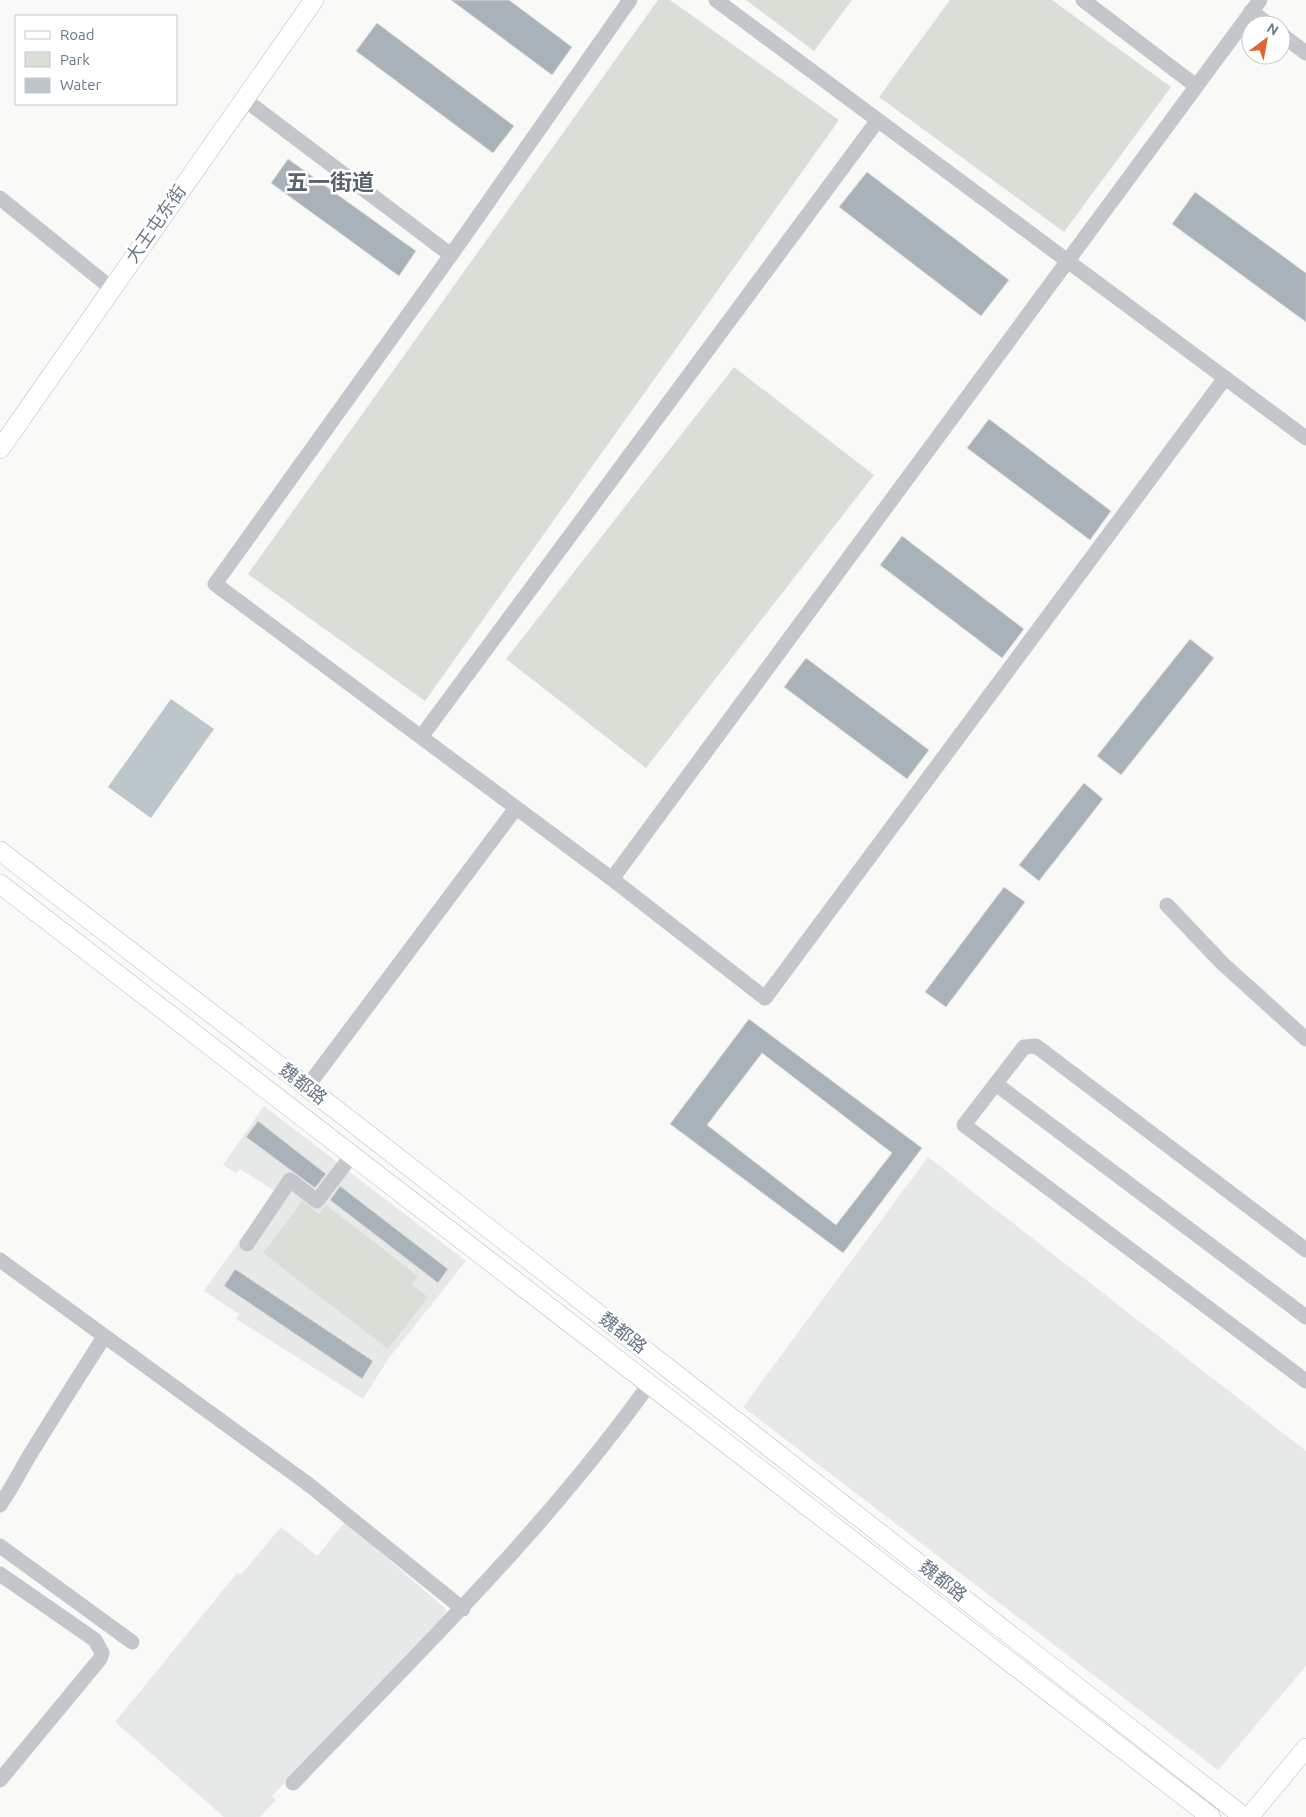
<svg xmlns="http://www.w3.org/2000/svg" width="1306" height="1817" font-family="Ubuntu,'Noto Sans SC',sans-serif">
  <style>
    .built { fill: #e7e9e9 }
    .green { fill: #d9dfd7 }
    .water { fill: #bcc6cb }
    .building { fill: #a9b2b9; stroke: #dbdcda; fill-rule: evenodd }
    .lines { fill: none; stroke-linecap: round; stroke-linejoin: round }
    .major-casing { stroke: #b7bbbf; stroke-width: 20 }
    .minor { stroke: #c3c7cb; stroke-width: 15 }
    .major { stroke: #fff; stroke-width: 19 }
    .labels { text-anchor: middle; stroke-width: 5; stroke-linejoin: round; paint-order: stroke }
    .street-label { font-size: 18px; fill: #697888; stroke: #fff }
    .district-label { font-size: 22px; font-weight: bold; fill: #57626d; stroke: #fff }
  </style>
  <rect width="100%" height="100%" fill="#f9faf8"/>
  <!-- built -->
  <path class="built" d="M264,1106L466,1261L389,1358L363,1399L236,1319L239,1314L204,1291L275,1191L240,1169L236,1173L223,1165Z
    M928,1157L1306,1451V1666L1218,1770L743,1407Z
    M345,1522L446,1609L447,1615L272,1796L276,1800L260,1817H224L115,1722L237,1573L241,1575L281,1527L317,1556Z"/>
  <!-- green -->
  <path class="green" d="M658,0H670L839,120L425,701L248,574Z
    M746,0H852L814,51Z
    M950,0H1052L1171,87L1064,232L879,97Z
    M734,367L874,475L646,768L506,659Z
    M302,1201L319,1214L326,1205L418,1276L412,1285L428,1297L388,1349L263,1253Z"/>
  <!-- water -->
  <path class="water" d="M171,699L214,729L151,818L108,787Z"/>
  <!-- building -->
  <path class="building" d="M451,0H509L572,47L552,75Z
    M377,23L514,126L493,153L356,51Z
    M288,159L416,251L399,276L271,183Z
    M867,172L1009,280L981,316L839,207Z
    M1195,192L1306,273V322L1172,224Z
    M989,419L1111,511L1090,540L967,448Z
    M902,536L1024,629L1002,658L880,565Z
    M1190,639L1214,658L1121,775L1097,756Z
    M806,658L929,750L907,779L784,687Z
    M1084,783L1103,799L1039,881L1019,865Z
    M1004,887L1025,902L946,1007L925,992Z
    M749,1019L922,1148L843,1253L670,1124ZM762,1053L892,1153L836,1225L707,1125Z
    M258,1121L326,1174L315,1188L246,1137Z
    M340,1186L448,1269L438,1283L330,1200Z
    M235,1269L373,1361L362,1379L224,1286Z"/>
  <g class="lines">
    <defs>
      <path id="major" d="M0,449L314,0
        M0,851L307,1087L1244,1817
        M0,884L1211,1817
        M1249,1817L1306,1748"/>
    </defs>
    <!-- major casing -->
    <use href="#major" class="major-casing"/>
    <!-- minor -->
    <path class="minor" d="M630,0L451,255L215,584L612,879L765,998L1225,378
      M716,0L1306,438
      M1083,0L1196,86
      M1251,11L1269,25
      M1281,34L1306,53
      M244,99L451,255
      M0,198L111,288
      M421,737L878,120
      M612,879L1260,0
      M1167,905L1222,963L1306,1039
      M996,1084L1306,1317
      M307,1087L516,808
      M247,1244L290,1180L317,1201L352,1155
      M1306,1250L1036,1046L1024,1047L964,1125L1306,1381
      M0,1260L308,1484L463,1609
      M0,1505C14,1485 23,1465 36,1445C58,1409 81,1373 104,1337
      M0,1546L132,1642
      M0,1574L95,1640L102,1653L100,1659L0,1780
      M293,1783C417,1654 546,1529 650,1383"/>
    <!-- major -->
    <use href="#major" class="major"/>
  </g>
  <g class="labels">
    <!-- street labels -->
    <g class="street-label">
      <text transform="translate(156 224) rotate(-55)" y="6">大王屯东街</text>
      <text transform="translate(303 1084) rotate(38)" y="6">魏都路</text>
      <text transform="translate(623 1333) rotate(38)" y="6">魏都路</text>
      <text transform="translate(943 1581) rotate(38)" y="6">魏都路</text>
    </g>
    <!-- district labels -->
    <g class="district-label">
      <text x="330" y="190">五一街道</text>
    </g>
  </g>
  <!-- legend -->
  <rect x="15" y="15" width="162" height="90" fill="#ffffff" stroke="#c3c9cf"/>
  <rect x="25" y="31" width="25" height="8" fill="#ffffff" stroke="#c3c9cf"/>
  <text x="60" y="40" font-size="15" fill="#697888">Road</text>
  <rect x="25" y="52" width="25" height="15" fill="#d9dfd7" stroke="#c3c9cf"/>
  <text x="60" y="65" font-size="15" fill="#697888">Park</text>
  <rect x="25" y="78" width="25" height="15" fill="#bcc6cb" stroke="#c3c9cf"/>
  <text x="60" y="90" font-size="15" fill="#697888">Water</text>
  <!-- north arrow -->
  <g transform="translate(1266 40) rotate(32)"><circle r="24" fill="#ffffff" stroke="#c3c9cf"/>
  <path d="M0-4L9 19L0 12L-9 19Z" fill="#e06731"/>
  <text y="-8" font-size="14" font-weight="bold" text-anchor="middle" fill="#697888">N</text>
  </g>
</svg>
